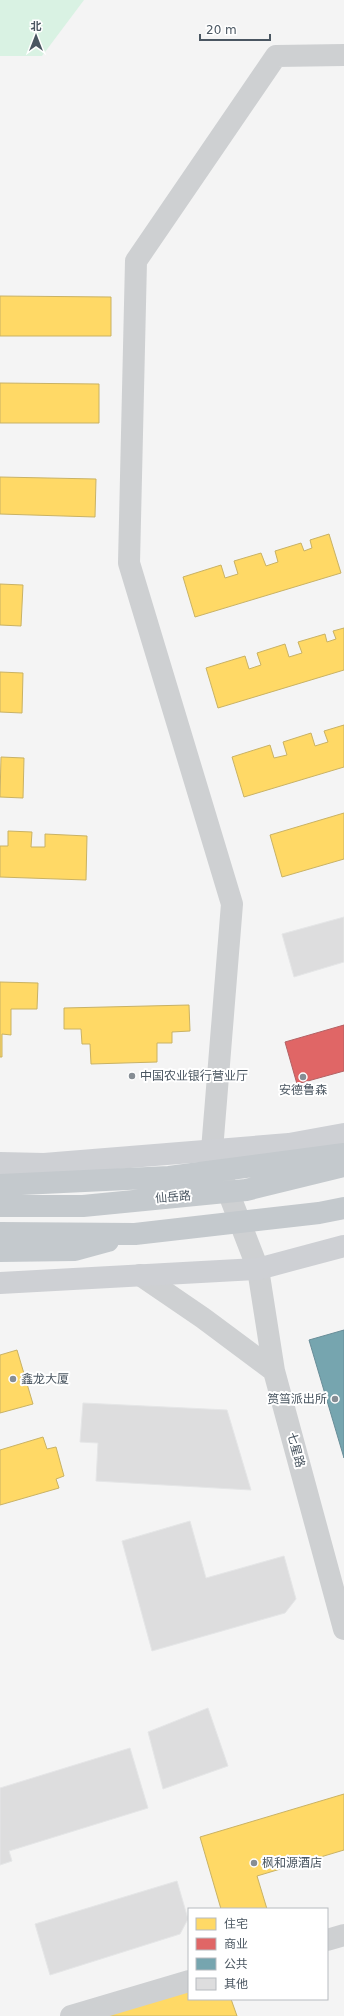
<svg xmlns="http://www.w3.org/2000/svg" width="344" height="2016" font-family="'DejaVu Sans','Noto Sans SC',sans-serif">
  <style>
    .green { fill: #d9f2e3 }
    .homes { fill: #ffd966; stroke: #c9b264 }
    .shops { fill: #e06666; stroke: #b36164 }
    .public { fill: #76a5af; stroke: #698d98 }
    .building { fill: #ddddde; stroke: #e5e6e7 }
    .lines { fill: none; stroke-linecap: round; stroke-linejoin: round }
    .minor { stroke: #ced0d2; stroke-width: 22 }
    .secondary { stroke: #ced0d4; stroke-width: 22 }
    .trunk { stroke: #c4c9cd; stroke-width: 22 }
    .poi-dot { fill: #868d94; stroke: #fff; stroke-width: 1.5 }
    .labels { text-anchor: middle; stroke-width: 4; stroke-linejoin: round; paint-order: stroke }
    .poi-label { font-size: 12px; fill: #4a5661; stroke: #fff; text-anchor: start }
    .street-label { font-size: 12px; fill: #4a5661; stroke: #fff }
  </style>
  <rect width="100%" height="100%" fill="#f4f4f4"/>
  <!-- green -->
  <path class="green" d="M0,0H84L42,56H0Z"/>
  <!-- homes -->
  <path class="homes" d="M0,296L111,297V336H0Z
    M0,383L99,384V423H0Z
    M0,477L96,479L95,517L0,514Z
    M329,534L341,573L195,617L183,577L221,565L225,578L238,574L234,561L261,553L266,566L278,562L275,551L301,543L304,551L312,548L310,540Z
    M0,584L23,585L21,626L0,625Z
    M344,628V670L218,708L206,668L245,656L249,669L261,665L257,653L285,644L289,657L302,653L298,642L325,634L327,642L336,639L333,631Z
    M0,672L23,673L22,713L0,712Z
    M344,725V767L244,797L232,757L270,745L274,758L287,755L283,742L311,733L315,746L328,742L324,731Z
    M1,757L24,758L23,798L0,797Z
    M344,813V859L282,877L270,835Z
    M8,831L32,832L31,847H45V834L87,836L86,880L0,877V846H8Z
    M0,982L38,983L37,1009H11V1035L2,1034V1057H0Z
    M189,1005L190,1031L172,1032V1043H157V1062L91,1064L90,1044H82L81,1029H64V1008Z
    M17,1350L33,1404L0,1413V1355Z
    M43,1437L47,1449L56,1447L64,1476L56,1479L59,1488L0,1505V1450Z
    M344,1794V1850L257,1876L267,1909H221L200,1837Z
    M189,1986V1999H231L237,2016H96Z"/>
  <!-- shops -->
  <path class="shops" d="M344,1025V1071L297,1084L285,1042Z"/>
  <!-- public -->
  <path class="public" d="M344,1330V1458L309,1340Z"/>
  <!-- building -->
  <path class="building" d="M344,917V962L294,977L282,934Z
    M83,1403L227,1410L251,1490L96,1481L98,1443L80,1442Z
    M190,1521L206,1578L284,1556L296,1599L285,1613L152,1651L122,1541Z
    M208,1708L228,1766L163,1789L148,1732Z
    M130,1748L148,1808L9,1851L12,1861L0,1865V1788Z
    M177,1881L188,1919L180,1934L50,1975L35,1924Z"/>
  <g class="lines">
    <!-- minor -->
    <path class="minor" d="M344,55L276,56L136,261L129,563L232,904L212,1150L258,1269L274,1371L344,1629
      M140,1275L203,1318L274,1371
      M327,1940L344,1935
      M71,2016L189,1981"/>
    <!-- secondary -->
    <path class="secondary" d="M0,1163L44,1164L289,1144L344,1134
      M0,1283L258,1269L344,1246"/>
    <!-- trunk -->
    <path class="trunk" d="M0,1185L169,1177L344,1154
      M0,1206H83L246,1190L344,1166
      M0,1233L135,1234L319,1213L344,1208
      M0,1251L75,1250L108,1241"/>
  </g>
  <!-- markers -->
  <g class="poi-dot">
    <circle cx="132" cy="1076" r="4"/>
    <circle cx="303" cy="1077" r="4"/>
    <circle cx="13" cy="1379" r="4"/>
    <circle cx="335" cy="1399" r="4"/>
    <circle cx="254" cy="1863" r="4"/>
  </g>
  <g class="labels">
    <!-- poi labels -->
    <g class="poi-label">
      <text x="140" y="1080">中国农业银行营业厅</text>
      <text x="303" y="1094" text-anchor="middle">安德鲁森</text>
      <text x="21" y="1383">鑫龙大厦</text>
      <text x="327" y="1403" text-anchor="end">筼筜派出所</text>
      <text x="262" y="1867">枫和源酒店</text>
    </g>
    <!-- street labels -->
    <g class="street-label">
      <text transform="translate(173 1197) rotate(-5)" y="4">仙岳路</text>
      <text transform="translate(296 1450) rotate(75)" y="4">七星路</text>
    </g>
  </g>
  <!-- legend -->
  <rect x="188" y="1908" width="140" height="92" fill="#ffffff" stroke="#b7bbc0"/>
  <rect x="196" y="1918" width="20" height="12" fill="#ffd966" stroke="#b7bbc0"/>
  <text x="224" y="1928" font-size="12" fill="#4a5661">住宅</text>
  <rect x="196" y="1938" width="20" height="12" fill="#e06666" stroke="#b7bbc0"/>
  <text x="224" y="1948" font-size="12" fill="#4a5661">商业</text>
  <rect x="196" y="1958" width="20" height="12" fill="#76a5af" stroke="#b7bbc0"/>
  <text x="224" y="1968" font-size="12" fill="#4a5661">公共</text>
  <rect x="196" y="1978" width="20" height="12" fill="#ddddde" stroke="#b7bbc0"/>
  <text x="224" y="1988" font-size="12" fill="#4a5661">其他</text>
  <!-- north arrow -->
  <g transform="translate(36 36)" stroke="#ffffff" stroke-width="3" paint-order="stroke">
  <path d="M0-3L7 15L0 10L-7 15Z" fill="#4a5661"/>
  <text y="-6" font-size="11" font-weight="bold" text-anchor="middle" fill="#4a5661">北</text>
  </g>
  <!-- scale -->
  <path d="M200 34v6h70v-6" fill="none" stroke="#4a5661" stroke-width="2"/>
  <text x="206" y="34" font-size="12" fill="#4a5661" stroke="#ffffff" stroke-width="3" paint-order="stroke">20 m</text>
</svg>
